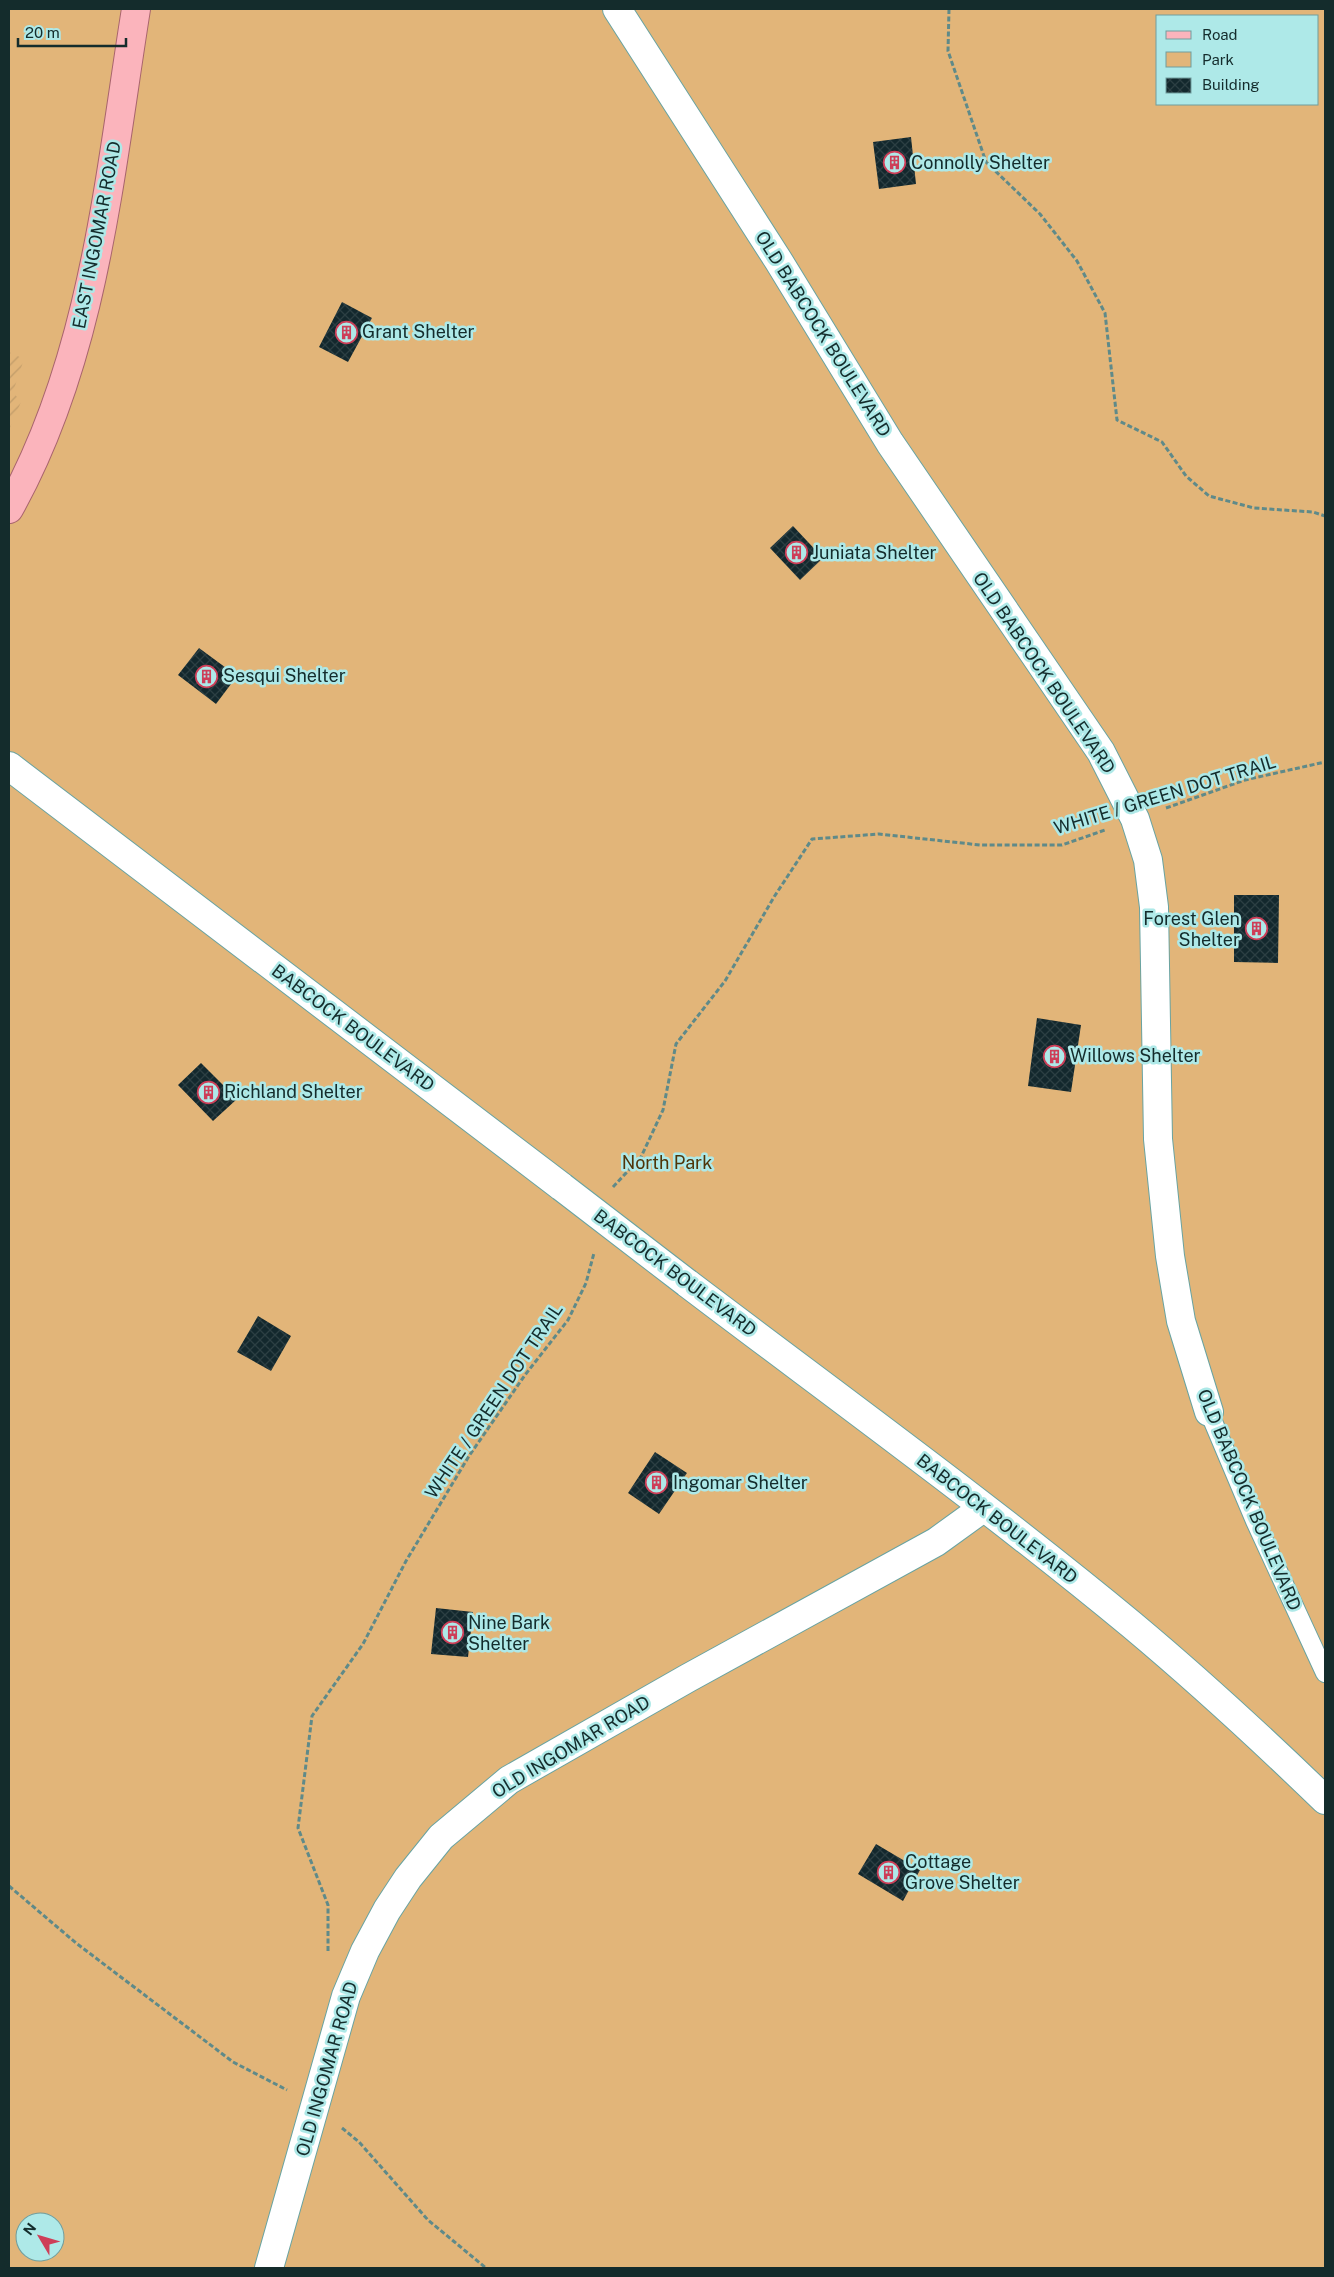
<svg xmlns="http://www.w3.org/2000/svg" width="1334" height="2277" font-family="'Public Sans',sans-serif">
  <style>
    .park { fill: #e2b579; fill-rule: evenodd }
    .garden { fill: url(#garden-furrows) }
    .building { fill: url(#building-cross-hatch) }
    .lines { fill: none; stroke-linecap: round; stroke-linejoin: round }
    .service-casing { stroke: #69a3a1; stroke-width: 20 }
    .minor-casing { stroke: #69a3a1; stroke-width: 30 }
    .tertiary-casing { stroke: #69a3a1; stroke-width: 30 }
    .secondary-casing { stroke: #69a3a1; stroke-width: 30 }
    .primary-casing { stroke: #a8646d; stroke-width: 30 }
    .path { stroke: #5f8a89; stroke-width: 3; stroke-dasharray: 5 2.5; stroke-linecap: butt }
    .service { stroke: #fff; stroke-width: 18 }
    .minor { stroke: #fff; stroke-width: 28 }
    .tertiary { stroke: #fff; stroke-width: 28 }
    .secondary { stroke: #fff; stroke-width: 28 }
    .primary { stroke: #fbb4bc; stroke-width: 28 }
    .secondary-bridge-casing { stroke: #69a3a1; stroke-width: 30; stroke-linecap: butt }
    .secondary-bridge { stroke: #fff; stroke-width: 28 }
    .labels { text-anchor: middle; stroke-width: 5; stroke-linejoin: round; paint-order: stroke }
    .poi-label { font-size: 18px; fill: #142c2c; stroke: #aee9e8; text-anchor: start }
    .street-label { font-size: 18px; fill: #142c2c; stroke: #aee9e8 }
    .park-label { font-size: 18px; fill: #4f3407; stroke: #aee9e8 }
  </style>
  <defs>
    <pattern id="garden-furrows" width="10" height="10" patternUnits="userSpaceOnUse" patternTransform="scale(1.25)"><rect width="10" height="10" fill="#e2b579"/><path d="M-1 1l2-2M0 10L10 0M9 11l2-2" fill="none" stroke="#c19c69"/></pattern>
    <pattern id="building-cross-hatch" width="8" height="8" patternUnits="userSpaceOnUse" patternTransform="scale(1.25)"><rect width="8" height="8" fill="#13282d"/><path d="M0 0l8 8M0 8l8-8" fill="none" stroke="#2c3f43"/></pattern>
  </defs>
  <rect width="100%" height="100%" fill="#a1dcdb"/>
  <!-- park -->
  <path class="park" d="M9,9H1325V2268H9ZM1158,16H1318V104H1158ZM25,2222H55V2252H25Z"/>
  <!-- garden -->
  <path class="garden" d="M9,352L24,359L13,392L21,402L9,430Z"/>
  <!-- building -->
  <path class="building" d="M911,137L916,184L879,189L873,142Z
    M342,302L372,318L348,362L319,347Z
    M793,526L823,558L800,580L770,548Z
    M199,648L237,676L216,704L178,675Z
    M1234,895H1279L1278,963L1234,962Z
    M1037,1018L1081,1025L1071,1092L1028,1086Z
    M201,1063L237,1099L213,1121L178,1085Z
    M258,1316L291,1336L271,1371L237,1352Z
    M655,1452L687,1473L659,1514L628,1493Z
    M436,1608L473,1612L468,1657L431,1654Z
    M876,1844L920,1870L903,1901L858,1874Z"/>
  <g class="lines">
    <defs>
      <path id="service" d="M1209,1412L1255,1521L1325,1673"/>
      <path id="minor" d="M617,9L778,260L890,443L1101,752L1135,819L1148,860L1154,907L1158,1139L1170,1256L1181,1321L1209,1412"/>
      <path id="tertiary" d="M269,2268L346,1996L365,1951L387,1910L408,1878L441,1837L509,1780L688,1678L936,1542L983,1508"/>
      <path id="secondary" d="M9,766L562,1187
        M687,1283C836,1396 988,1506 1132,1625C1199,1681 1263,1740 1325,1800"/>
      <path id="primary" d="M9,509C94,357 109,178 136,9"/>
    </defs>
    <!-- service casing -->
    <use href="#service" class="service-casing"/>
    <!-- minor casing -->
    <use href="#minor" class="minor-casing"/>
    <!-- tertiary casing -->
    <use href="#tertiary" class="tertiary-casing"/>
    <!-- secondary casing -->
    <use href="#secondary" class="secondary-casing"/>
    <!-- primary casing -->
    <use href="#primary" class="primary-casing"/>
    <!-- path -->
    <path class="path" d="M949,9L948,51L986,162L1040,214L1077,261L1105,313L1117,420L1162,442L1186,476L1209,496L1254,508L1313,512L1325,516
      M1166,808L1245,780L1325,762
      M613,1187L641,1157L663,1110L676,1044L725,981L774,897L812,839L879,834L980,845H1062L1105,830
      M9,1886L76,1943L233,2062L287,2090
      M328,1951V1905L298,1828L312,1716L363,1644L406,1561L469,1456L525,1375L568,1320L586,1283L594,1253
      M342,2128L359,2142L428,2220L486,2268"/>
    <!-- service -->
    <use href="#service" class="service"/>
    <!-- minor -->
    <use href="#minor" class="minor"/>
    <!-- tertiary -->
    <use href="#tertiary" class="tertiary"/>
    <!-- secondary -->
    <use href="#secondary" class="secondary"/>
    <!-- primary -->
    <use href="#primary" class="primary"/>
    <defs>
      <path id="secondary-bridge" d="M562,1187L687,1283"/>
    </defs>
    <!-- secondary-bridge casing -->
    <use href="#secondary-bridge" class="secondary-bridge-casing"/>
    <!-- secondary-bridge -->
    <use href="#secondary-bridge" class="secondary-bridge"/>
  </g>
  <!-- icons -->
  <defs>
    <symbol id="building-ring" viewBox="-11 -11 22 22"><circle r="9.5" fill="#aee9e8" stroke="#ce3e58" stroke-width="1.5"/><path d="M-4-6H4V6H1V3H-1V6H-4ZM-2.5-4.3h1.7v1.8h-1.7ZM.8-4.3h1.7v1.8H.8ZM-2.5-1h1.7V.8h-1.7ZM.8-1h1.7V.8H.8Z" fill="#ce3e58"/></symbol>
  </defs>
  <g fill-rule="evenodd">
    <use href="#building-ring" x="882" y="150" width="25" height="25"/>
    <use href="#building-ring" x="334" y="320" width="25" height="25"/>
    <use href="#building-ring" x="784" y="540" width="25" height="25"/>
    <use href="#building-ring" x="194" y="664" width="25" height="25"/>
    <use href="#building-ring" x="1244" y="916" width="25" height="25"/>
    <use href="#building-ring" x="1042" y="1044" width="25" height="25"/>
    <use href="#building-ring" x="196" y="1080" width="25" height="25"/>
    <use href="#building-ring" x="644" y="1470" width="25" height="25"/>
    <use href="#building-ring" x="440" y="1620" width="25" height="25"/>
    <use href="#building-ring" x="876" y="1860" width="25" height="25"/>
  </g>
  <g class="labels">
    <!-- poi labels -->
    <g class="poi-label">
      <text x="911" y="169">Connolly Shelter</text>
      <text x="362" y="338">Grant Shelter</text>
      <text x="812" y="559">Juniata Shelter</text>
      <text x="223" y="682">Sesqui Shelter</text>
      <text x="1240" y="925" text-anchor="end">Forest Glen<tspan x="1240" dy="21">Shelter</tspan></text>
      <text x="1070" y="1062">Willows Shelter</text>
      <text x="224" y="1098">Richland Shelter</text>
      <text x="673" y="1489">Ingomar Shelter</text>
      <text x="468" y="1629">Nine Bark<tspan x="468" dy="21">Shelter</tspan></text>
      <text x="905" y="1868">Cottage<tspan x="905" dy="21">Grove Shelter</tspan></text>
    </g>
    <!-- street labels -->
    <g class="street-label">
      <text transform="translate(97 235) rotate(-79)" y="6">EAST INGOMAR ROAD</text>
      <text transform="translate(823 334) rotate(58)" y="6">OLD BABCOCK BOULEVARD</text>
      <text transform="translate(1044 673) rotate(56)" y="6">OLD BABCOCK BOULEVARD</text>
      <text transform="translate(1165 795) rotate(-17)" y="6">WHITE / GREEN DOT TRAIL</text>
      <text transform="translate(353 1028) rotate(37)" y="6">BABCOCK BOULEVARD</text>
      <text transform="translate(675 1273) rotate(37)" y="6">BABCOCK BOULEVARD</text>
      <text transform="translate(494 1401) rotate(-56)" y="6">WHITE / GREEN DOT TRAIL</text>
      <text transform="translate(1249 1500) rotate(67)" y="6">OLD BABCOCK BOULEVARD</text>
      <text transform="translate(997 1519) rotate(38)" y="6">BABCOCK BOULEVARD</text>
      <text transform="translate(571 1747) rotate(-31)" y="6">OLD INGOMAR ROAD</text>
      <text transform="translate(327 2069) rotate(-74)" y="6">OLD INGOMAR ROAD</text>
    </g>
    <!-- park labels -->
    <g class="park-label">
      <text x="667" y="1169">North Park</text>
    </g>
  </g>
  <!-- border -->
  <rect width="1334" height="2277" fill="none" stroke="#142c2c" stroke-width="20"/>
  <!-- legend -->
  <rect x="1156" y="15" width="162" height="90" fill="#aee9e8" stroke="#709d9d"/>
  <rect x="1166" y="31" width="25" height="8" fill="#fbb4bc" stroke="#709d9d"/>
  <text x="1202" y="40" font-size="15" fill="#142c2c">Road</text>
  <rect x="1166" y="52" width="25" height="15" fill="#e2b579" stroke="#709d9d"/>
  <text x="1202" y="65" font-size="15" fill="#142c2c">Park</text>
  <rect x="1166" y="78" width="25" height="15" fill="url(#building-cross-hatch)" stroke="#709d9d"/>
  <text x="1202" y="90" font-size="15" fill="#142c2c">Building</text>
  <!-- north arrow -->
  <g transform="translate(40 2237) rotate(308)"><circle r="24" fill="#aee9e8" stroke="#709d9d"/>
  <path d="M0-4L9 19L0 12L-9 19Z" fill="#ce3e58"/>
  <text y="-8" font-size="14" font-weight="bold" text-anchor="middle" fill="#142c2c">N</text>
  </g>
  <!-- scale -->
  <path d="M18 38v8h108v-8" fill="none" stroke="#142c2c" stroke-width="2.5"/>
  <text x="25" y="38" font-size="15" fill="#142c2c" stroke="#aee9e8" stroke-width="4" paint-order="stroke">20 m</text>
</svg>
